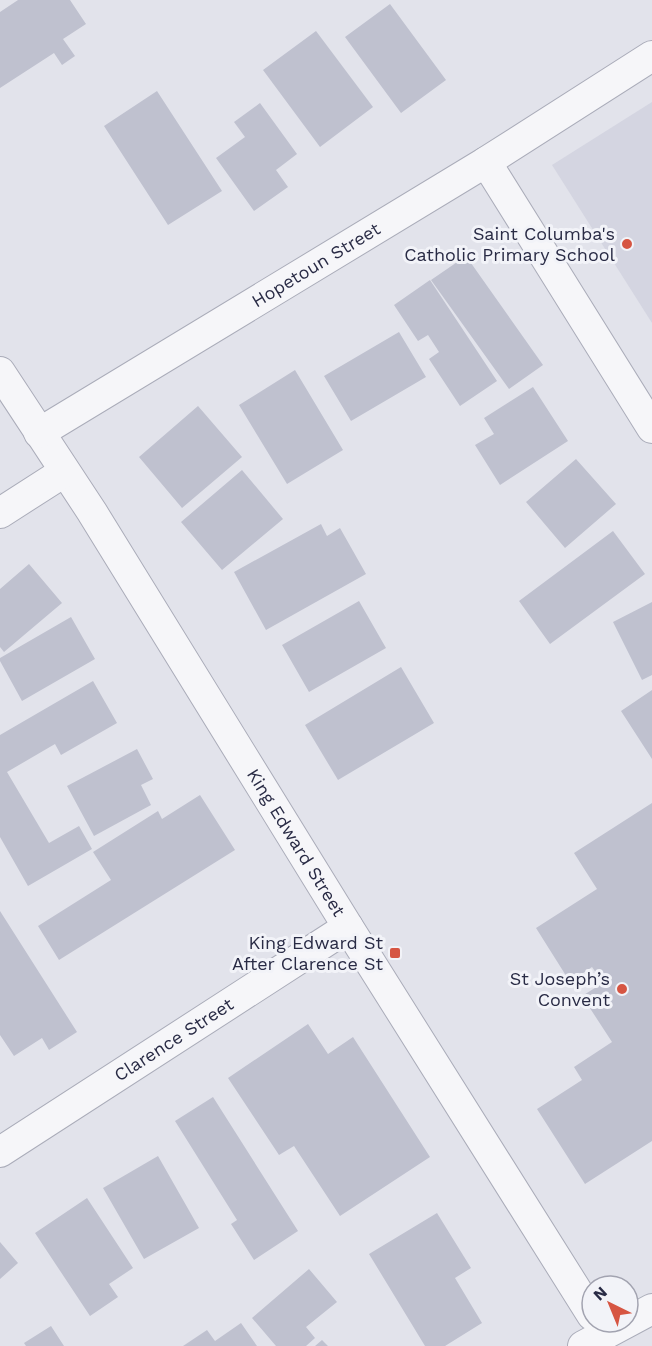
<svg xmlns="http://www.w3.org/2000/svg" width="652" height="1346" font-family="'Work Sans',sans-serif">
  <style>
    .built { fill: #d4d5e1 }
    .building { fill: #bfc1cf }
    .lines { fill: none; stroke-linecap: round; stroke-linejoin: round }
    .minor-casing { stroke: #aaacb9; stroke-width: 32 }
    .minor { stroke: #f6f6f9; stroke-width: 30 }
    .poi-dot { fill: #d65542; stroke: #f2f3f8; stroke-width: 2 }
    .labels { text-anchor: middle; stroke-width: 6; stroke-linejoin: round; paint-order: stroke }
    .poi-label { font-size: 18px; fill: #292b45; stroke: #f2f3f8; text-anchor: end }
    .street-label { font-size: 18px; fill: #292b45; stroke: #f2f3f8 }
  </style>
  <rect width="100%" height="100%" fill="#e2e3eb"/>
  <!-- built -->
  <path class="built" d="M652,102V323L552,165Z"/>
  <!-- building -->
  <path class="building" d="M18,0H70L86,24L63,39L75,56L62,65L54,53L0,88V12Z
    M390,4L446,80L401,113L345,37Z
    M316,31L373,107L320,147L263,70Z
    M157,91L222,191L168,225L104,126Z
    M260,103L297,154L276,170L288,187L254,211L216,158L245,137L234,122Z
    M466,256L543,365L509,389L431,280Z
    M430,280L497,381L460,406L429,359L439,352L428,335L418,341L394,305Z
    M399,332L426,377L351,421L324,376Z
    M295,370L343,450L287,484L239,405Z
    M533,387L568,441L500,485L475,445L494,434L484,418Z
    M198,406L242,457L182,508L139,457Z
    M576,459L616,504L565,548L526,502Z
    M242,470L283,519L222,570L181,522Z
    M321,524L327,536L340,528L366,574L266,630L234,572Z
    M613,531L645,574L550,644L519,601Z
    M29,564L62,603L4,652L0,647V589Z
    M359,601L386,648L309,692L282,645Z
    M652,602V675L642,680L613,622Z
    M71,617L95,659L22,701L0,661V658Z
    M401,667L434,723L338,780L305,725Z
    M93,681L117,723L61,755L55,744L7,772L49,843L79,826L92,849L28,886L0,837V735Z
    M652,690V759L621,711Z
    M137,749L153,779L141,785L151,805L94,836L67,786Z
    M200,795L235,850L59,960L38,926L111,880L93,852L158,811L162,819Z
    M652,803V1141L585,1184L537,1109L582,1080L574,1067L612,1042L582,996L603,983L592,967L570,982L536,928L597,889L574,853Z
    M0,911L77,1032L49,1050L42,1038L14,1056L0,1035Z
    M308,1024L328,1054L353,1037L430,1157L340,1216L294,1146L279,1155L228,1078Z
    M213,1097L298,1231L254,1260L231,1224L237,1220L175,1121Z
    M158,1156L199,1228L144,1259L103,1188Z
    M87,1198L133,1268L109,1284L118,1297L90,1316L35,1233Z
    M437,1213L471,1268L455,1278L482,1323L445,1346H425L369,1254Z
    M0,1242L18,1263L0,1279Z
    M309,1269L337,1302L306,1327L315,1338L306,1346H276L252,1318Z
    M241,1323L257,1346H183L207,1330L215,1341Z
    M51,1326L64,1346H26L24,1343Z
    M322,1340L328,1346H315Z"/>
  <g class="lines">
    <defs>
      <g id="minor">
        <path d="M486,162L652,428"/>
        <path id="s1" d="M0,372L92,512L348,927L592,1315"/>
        <path id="s2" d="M39,433L486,162L652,56"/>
        <path d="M0,513L64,472"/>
        <path id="s3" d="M0,1152L348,927"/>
        <path d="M583,1346L652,1309"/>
      </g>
    </defs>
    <!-- minor casing -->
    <use href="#minor" class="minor-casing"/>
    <!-- minor -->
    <use href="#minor" class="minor"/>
  </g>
  <!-- markers -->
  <g class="poi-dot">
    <circle cx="627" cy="244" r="6"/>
    <rect x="389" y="947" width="12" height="12" rx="3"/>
    <circle cx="622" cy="989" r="6"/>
  </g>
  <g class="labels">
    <!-- poi labels -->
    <g class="poi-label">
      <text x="615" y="240">Saint Columba's<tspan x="615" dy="21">Catholic Primary School</tspan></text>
      <text x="383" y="949">King Edward St<tspan x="383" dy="21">After Clarence St</tspan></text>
      <text x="610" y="985">St Joseph’s<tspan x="610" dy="21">Convent</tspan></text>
    </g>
    <!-- street labels -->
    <g class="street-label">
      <text dy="6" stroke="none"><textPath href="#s2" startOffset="324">Hopetoun Street</textPath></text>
      <text dy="6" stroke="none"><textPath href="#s1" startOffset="556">King Edward Street</textPath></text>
      <text dy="6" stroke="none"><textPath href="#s3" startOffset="207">Clarence Street</textPath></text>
    </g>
  </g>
  <!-- north arrow -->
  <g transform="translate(610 1304) rotate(317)"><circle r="28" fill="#f2f3f8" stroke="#a2a3b0" stroke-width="1.5"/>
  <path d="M0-4.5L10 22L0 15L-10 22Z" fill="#d65542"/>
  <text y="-9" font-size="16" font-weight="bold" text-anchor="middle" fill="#292b45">N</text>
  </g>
</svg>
